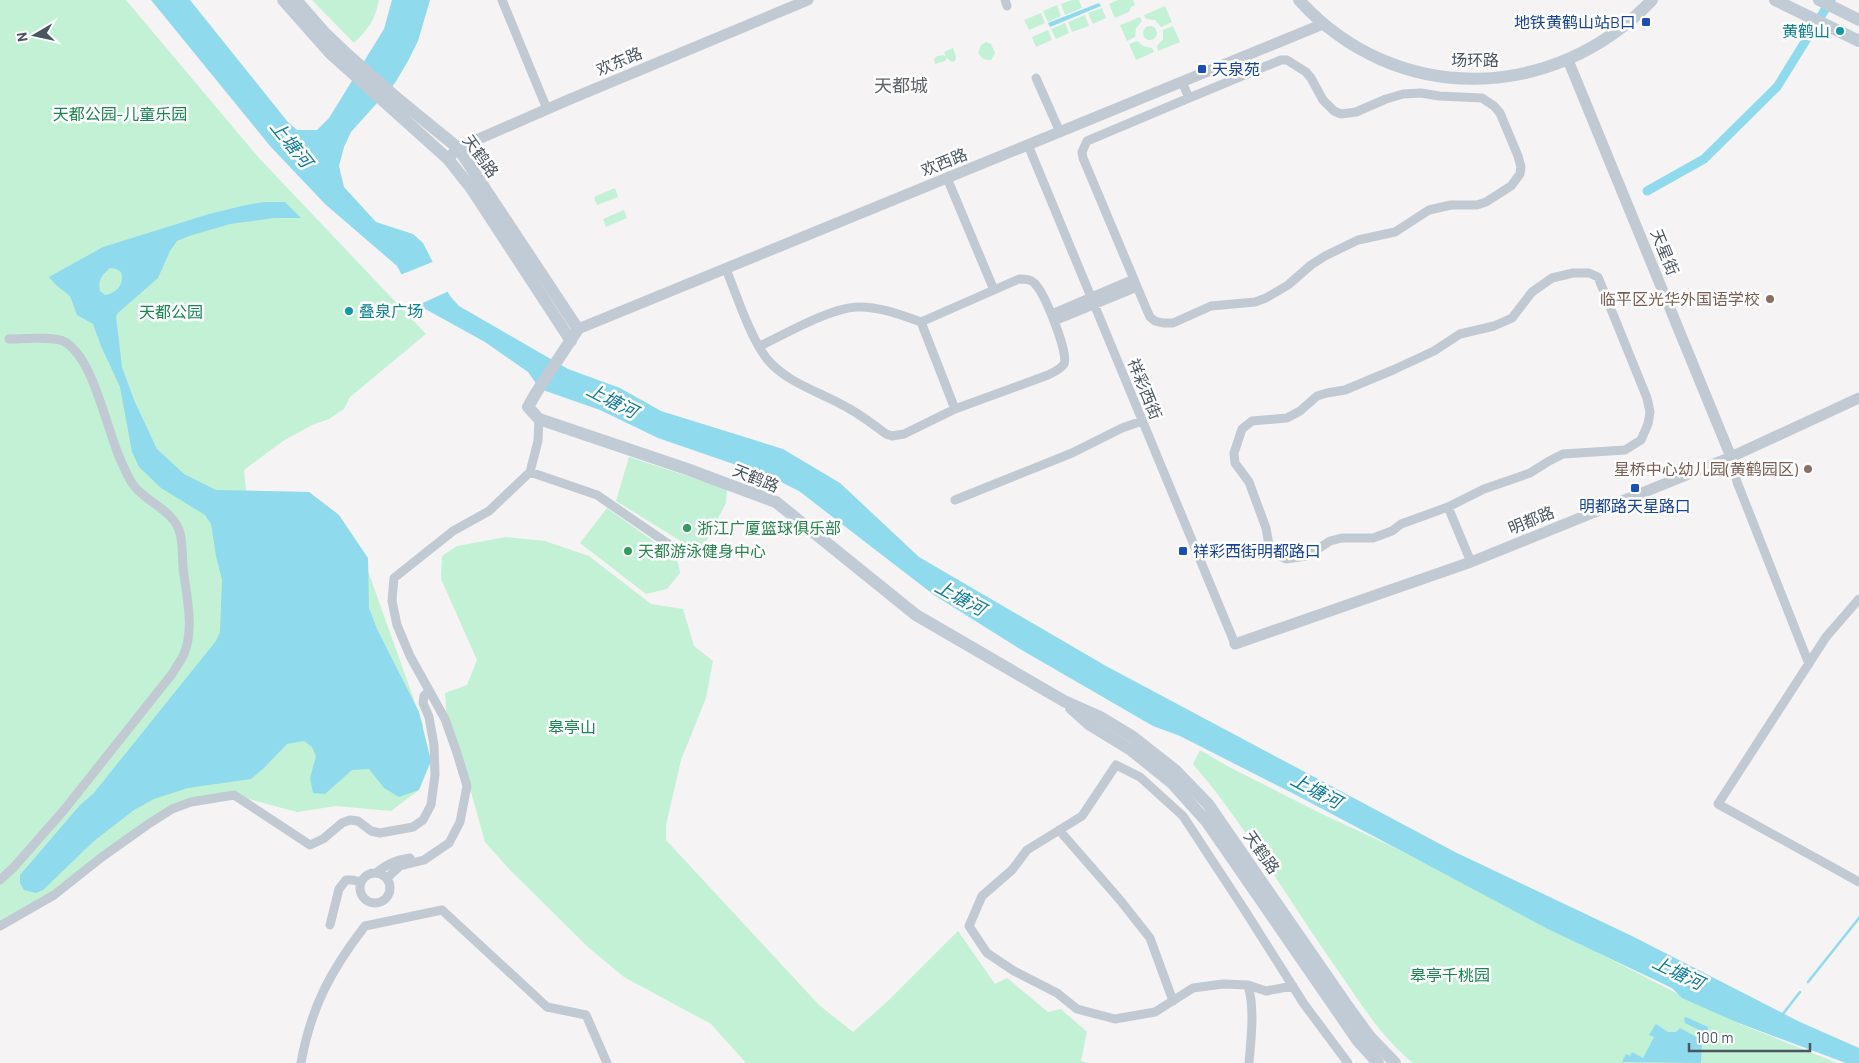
<svg xmlns="http://www.w3.org/2000/svg" width="1859" height="1063" font-family="Barlow,'Noto Sans SC',sans-serif">
  <style>
    .green { fill: #c3f1d5 }
    .water { fill: #90daee; fill-rule: evenodd }
    .pier { fill: #f5f3f3 }
    .lines { fill: none; stroke-linecap: round; stroke-linejoin: round }
    .stream { stroke: #90daee; stroke-width: 2.5 }
    .canal { stroke: #90daee; stroke-width: 9 }
    .minor { stroke: #c1cad2; stroke-width: 9 }
    .tertiary { stroke: #c1cad2; stroke-width: 11 }
    .secondary { stroke: #c1cbd6; stroke-width: 12 }
    .transit-dot { fill: #1a4fb4; stroke: #fff; stroke-width: 2 }
    .culture-dot { fill: #0f9aa8; stroke: #fff; stroke-width: 2 }
    .education-dot { fill: #8d6e63; stroke: #fff; stroke-width: 2 }
    .leisure-dot { fill: #2e9e5b; stroke: #fff; stroke-width: 2 }
    .labels { text-anchor: middle; stroke-width: 5; stroke-linejoin: round; paint-order: stroke }
    .transit-label { font-size: 16px; fill: #164399; stroke: #fff; text-anchor: start }
    .culture-label { font-size: 16px; fill: #0d838f; stroke: #fff; text-anchor: end }
    .street-label { font-size: 16px; fill: #4a5661; stroke: #fff }
    .park-label { font-size: 16px; fill: #17864f; stroke: #fff }
    .education-label { font-size: 16px; fill: #785e54; stroke: #fff; text-anchor: end }
    .leisure-label { font-size: 16px; fill: #27864d; stroke: #fff; text-anchor: start }
    .neighbourhood-label { font-size: 18px; fill: #5f6368; stroke: #fff }
    .water-label { font-size: 18px; font-style: italic; fill: #0c7c9b; stroke: #fff }
  </style>
  <rect width="100%" height="100%" fill="#f5f3f3"/>
  <!-- green -->
  <path class="green" d="M0,0H126L259,158L426,334L350,397L344,409L329,419L312,425L283,441L244,470L246,491L309,492L339,515L368,571L423,725L419,790L391,811L336,806L297,812L234,795L176,808L0,929Z
    M312,0H379C375,20 369,28 354,43Z
    M1072,0H1079L1082,8L1065,15L1061,4Z
    M1118,0H1133L1135,5L1131,7L1129,12L1115,18L1109,4Z
    M1057,5L1061,16L1048,22L1043,11Z
    M1165,6L1172,22L1161,27L1155,20L1146,19L1144,15Z
    M1102,8L1106,18L1093,24L1088,13Z
    M1041,13L1045,23L1029,30L1024,20Z
    M1085,15L1089,26L1072,32L1068,22Z
    M1140,17L1142,21L1136,28L1135,37L1127,41L1120,25Z
    M1065,23L1069,33L1056,39L1051,29Z
    M1143 33a7 7 0 1 1 14 0a7 7 0 1 1-14 0Z
    M1173,26L1180,42L1158,51L1157,46L1163,39V30Z
    M1048,30L1052,40L1036,47L1032,37Z
    M1137,41L1143,46L1152,48L1154,52L1136,60L1129,44Z
    M986,42L991,44L995,53L991,60L983,59L978,53L981,45Z
    M953,48L956,57L955,61L952,62L947,58L945,61L935,64L934,59L937,56L943,55L946,57L944,52Z
    M615,188L618,197L597,205L594,197Z
    M624,210L627,218L606,227L603,219Z
    M629,457L727,489L726,503L700,553L616,501Z
    M607,508L677,558L680,573L667,589L646,594L580,543Z
    M506,537L545,541L589,556L651,604L683,609L694,646L713,661L706,698L681,760L666,825V840L819,1005L853,1032L888,1001L958,931L995,984L1007,978L1048,1012L1061,1009L1087,1032L1081,1061L1088,1063H746L711,1024L624,977L589,948L511,871L485,842L465,770L447,721L445,693L467,685L477,660L441,579L442,556L457,546Z
    M1200,750L1229,767L1324,815L1391,846L1676,993L1740,1024L1837,1063H1413C1382,1038 1361,1004 1339,972C1290,903 1248,828 1193,764Z"/>
  <!-- water -->
  <path class="water" d="M151,0H190L287,121L297,130H317L329,118L384,29L392,0H430L418,41L408,61L395,83L351,132L344,147L339,166L344,187L376,222L413,234L423,243L450,296L459,306L568,369L620,388L661,411L783,449L840,483L919,557L1106,666L1455,852L1634,937L1800,1022L1859,1048V1063H1846L1736,1022L1682,998L1672,988L1548,929L1298,796L1180,736L1153,726L1020,649L934,595L799,491L771,477L658,438L600,410L540,389L528,372L485,342L418,305L397,266L325,204L270,146Z
    M1099,3L1101,6L1050,27L1048,23Z
    M264,202H285L301,218H274L230,224L189,236L177,241L170,251L158,278L119,312L116,316L122,367L134,400L157,449L184,474L216,490L309,492L339,515L368,558L369,608L377,629L419,712L431,761L419,790L399,797L384,788L369,769L352,770L325,794L313,793L310,778L316,756L312,747L304,741L287,744L263,769L251,779L188,788L154,799L134,810L94,841L43,890L36,893L24,890L20,883V875L80,805L93,794L216,641L220,632L222,580L216,556L211,524L205,515L161,488L139,467L132,452L120,387L101,346L93,324L77,315L70,296L56,285L49,277L103,247L209,214L246,205ZM110,268L116,269L121,272C125,285 116,293 105,295L100,291C98,280 101,276 110,268Z
    M1686,1017L1708,1027V1031L1705,1033L1685,1023L1684,1018Z
    M1656,1024L1668,1032H1676L1680,1028L1702,1040L1701,1063L1622,1062L1626,1054L1630,1056L1632,1052L1643,1058L1654,1037L1649,1035Z"/>
  <!-- pier -->
  <path class="pier" d="M435,261L449,291L416,306L400,275Z"/>
  <g class="lines">
    <!-- stream -->
    <path class="stream" d="M1808,982L1859,918
      M1782,1015L1800,992"/>
    <!-- canal -->
    <path class="canal" d="M1647,191L1704,159L1777,87L1831,0"/>
    <!-- minor -->
    <path class="minor" d="M502,0L547,109
      M1005,0L1007,6
      M1036,78L1060,132
      M1182,82L1189,98L1281,60H1287L1306,72L1311,78L1323,100L1334,111L1341,114L1356,112L1386,99L1403,94L1421,93L1439,96L1482,98L1494,106L1500,113L1518,156L1521,167L1520,174L1511,186L1486,202L1477,205H1451L1429,210L1395,232L1358,240L1325,256L1311,265L1288,285L1266,298L1255,302L1211,306L1173,323H1163L1155,321L1150,317L1146,308L1083,158L1082,152L1087,141L1189,98
      M1028,145L1235,644
      M947,178L994,290
      M726,269C737,296 750,337 767,359C788,384 821,392 848,408C861,415 874,425 886,434L892,436L904,434L955,409L1048,375C1054,372 1061,369 1064,364C1069,353 1045,295 1036,285C1032,279 1025,279 1019,279L921,322C901,315 878,306 857,307C830,308 785,334 760,346
      M1573,273H1589L1598,277L1647,398L1650,412L1648,424L1641,440L1625,450L1563,454L1549,461L1530,473L1484,489L1448,507L1401,524L1392,531L1373,538H1342L1330,541L1307,556L1286,559L1276,554L1269,545L1266,528L1249,482L1235,463L1234,453L1242,429L1252,421L1287,418L1300,411L1317,396L1327,393L1345,390L1393,370L1434,351L1460,334L1494,326L1512,318L1532,292L1552,278Z
      M1052,314L1134,279
      M1054,321L1137,287
      M921,322L955,409
      M1731,457L1737,482L1809,664
      M530,472L597,495L683,554
      M955,500L1072,453L1122,428L1142,421
      M1448,507L1471,562
      M1859,599L1826,637L1718,804L1859,882
      M1059,830L1120,900L1150,938L1173,1001
      M360 888a15 15 0 1 1 30 0a15 15 0 1 1-30 0Z
      M376,873C387,864 396,860 410,858
      M387,878L400,866L424,860L449,843L460,822L467,786L457,753L445,719L410,656L397,625L392,601L394,578L453,531L489,511L530,472L538,441L539,419
      M0,880L14,867L64,810L172,674C176,667 181,661 184,654C195,627 186,595 183,567C182,557 183,544 180,533C175,514 154,505 141,493C131,485 126,472 121,461C107,431 94,359 65,342C55,336 22,339 9,339
      M330,925L339,889L346,880H353L361,882
      M0,926L54,895L102,857L147,825L172,809L191,802L234,795L310,845L323,839L342,823L350,820L358,821L371,831L380,833L413,827L423,820L431,805L435,775L434,745L429,717L423,703L424,696L429,691
      M1248,985L1266,991L1293,986
      M301,1063C311,1007 331,970 365,926L442,910L547,1007L586,1015L607,1063
      M1249,1063C1251,1038 1255,1009 1248,985L1223,984L1193,988L1155,1012L1115,1019L1077,1009L1057,993L1014,971L987,953L969,926L982,896L1012,870L1027,850L1082,816L1116,765L1140,777L1183,816L1244,909L1304,1004L1348,1063"/>
    <!-- tertiary -->
    <path class="tertiary" d="M1568,60L1731,457
      M448,159L458,148L568,100L808,0
      M578,329L1323,24
      M1235,644L1471,562L1731,457L1859,398"/>
    <!-- secondary -->
    <path class="secondary" d="M283,0L330,53L448,159L471,188L571,341
      M296,0L324,32L347,54L398,99L458,148L578,329L536,393L528,407L539,419L687,469L776,502L916,615L1064,701L1100,717L1133,737L1175,770L1208,804L1346,1004L1370,1037L1395,1063
      M1299,0C1396,107 1554,103 1652,0
      M1775,0L1859,41
      M1819,0L1859,20
      M1071,708L1090,725L1131,750L1172,783L1207,822L1358,1041L1378,1063"/>
  </g>
  <!-- markers -->
  <g class="transit-dot">
    <rect x="1641" y="17" width="10" height="10" rx="2.5"/>
    <rect x="1197" y="64" width="10" height="10" rx="2.5"/>
    <rect x="1630" y="483" width="10" height="10" rx="2.5"/>
    <rect x="1178" y="546" width="10" height="10" rx="2.5"/>
  </g>
  <g class="culture-dot">
    <circle cx="1840" cy="31" r="5"/>
    <circle cx="349" cy="311" r="5"/>
  </g>
  <g class="education-dot">
    <circle cx="1770" cy="299" r="5"/>
    <circle cx="1808" cy="469" r="5"/>
  </g>
  <g class="leisure-dot">
    <circle cx="687" cy="528" r="5"/>
    <circle cx="628" cy="551" r="5"/>
  </g>
  <g class="labels">
    <!-- transit labels -->
    <g class="transit-label">
      <text x="1636" y="28" text-anchor="end">地铁黄鹤山站B口</text>
      <text x="1212" y="75">天泉苑</text>
      <text x="1635" y="512" text-anchor="middle">明都路天星路口</text>
      <text x="1193" y="557">祥彩西街明都路口</text>
    </g>
    <!-- culture labels -->
    <g class="culture-label">
      <text x="1830" y="37">黄鹤山</text>
      <text x="359" y="317" text-anchor="start">叠泉广场</text>
    </g>
    <!-- street labels -->
    <g class="street-label">
      <text x="1475" y="66">场环路</text>
      <text transform="translate(619 61) rotate(-23)" y="6">欢东路</text>
      <text transform="translate(481 156) rotate(54)" y="6">天鹤路</text>
      <text transform="translate(944 162) rotate(-22)" y="6">欢西路</text>
      <text transform="translate(1665 252) rotate(68)" y="6">天星街</text>
      <text transform="translate(1145 389) rotate(68)" y="6">祥彩西街</text>
      <text transform="translate(756 478) rotate(22)" y="6">天鹤路</text>
      <text transform="translate(1531 520) rotate(-22)" y="6">明都路</text>
      <text transform="translate(1262 852) rotate(55)" y="6">天鹤路</text>
    </g>
    <!-- park labels -->
    <g class="park-label">
      <text x="120" y="120">天都公园-儿童乐园</text>
      <text x="171" y="318">天都公园</text>
      <text x="572" y="733">皋亭山</text>
      <text x="1450" y="981">皋亭千桃园</text>
    </g>
    <!-- education labels -->
    <g class="education-label">
      <text x="1760" y="305">临平区光华外国语学校</text>
      <text x="1798" y="475">星桥中心幼儿园(黄鹤园区)</text>
    </g>
    <!-- leisure labels -->
    <g class="leisure-label">
      <text x="697" y="534">浙江广厦篮球俱乐部</text>
      <text x="638" y="557">天都游泳健身中心</text>
    </g>
    <!-- neighbourhood labels -->
    <g class="neighbourhood-label">
      <text x="901" y="92">天都城</text>
    </g>
    <!-- water labels -->
    <g class="water-label">
      <text transform="translate(291 144) rotate(51)" y="6">上塘河</text>
      <text transform="translate(612 401) rotate(27)" y="6">上塘河</text>
      <text transform="translate(960 598) rotate(29)" y="6">上塘河</text>
      <text transform="translate(1316 791) rotate(28)" y="6">上塘河</text>
      <text transform="translate(1678 973) rotate(26)" y="6">上塘河</text>
    </g>
  </g>
  <!-- north arrow -->
  <g transform="translate(35 35) rotate(261)" stroke="#ffffff" stroke-width="4" paint-order="stroke">
  <path d="M0-4L9 19L0 12L-9 19Z" fill="#4a5661"/>
  <text y="-8" font-size="14" font-weight="bold" text-anchor="middle" fill="#4a5661">N</text>
  </g>
  <!-- scale -->
  <path d="M1689 1043v8h121v-8" fill="none" stroke="#4a5661" stroke-width="2.5"/>
  <text x="1696" y="1043" font-size="15" fill="#4a5661" stroke="#ffffff" stroke-width="4" paint-order="stroke">100 m</text>
</svg>
